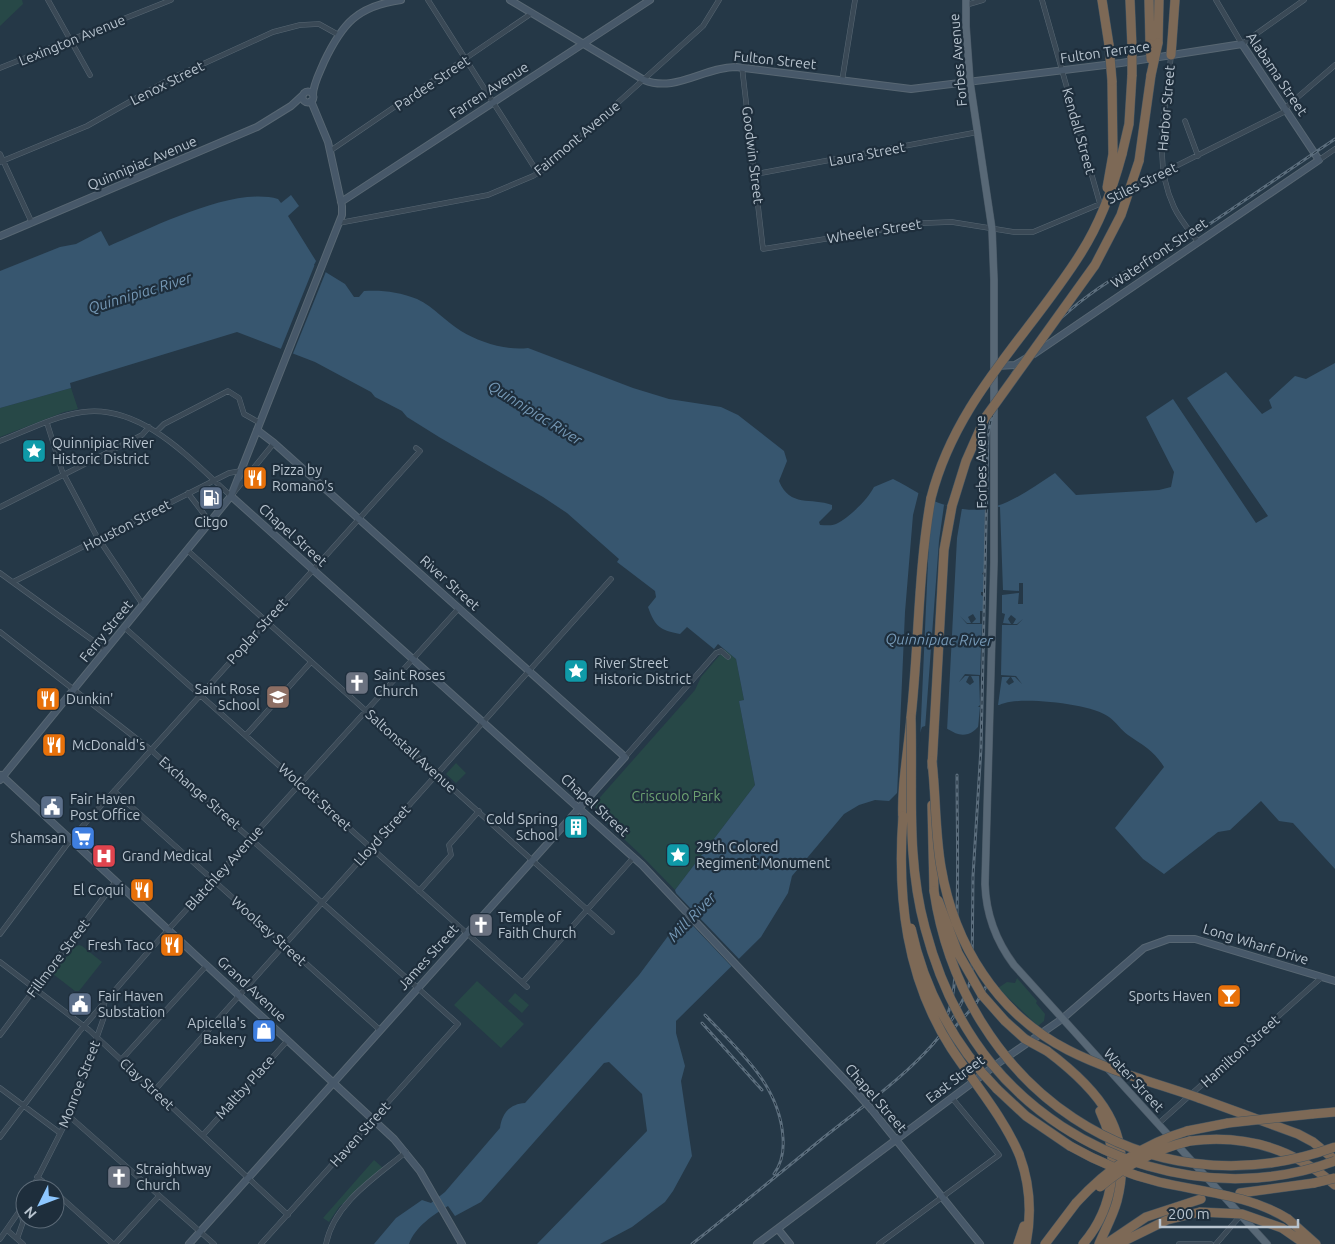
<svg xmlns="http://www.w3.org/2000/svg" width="1335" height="1244" font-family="Ubuntu,sans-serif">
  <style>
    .green { fill: #274847 }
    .water { fill: #37566f }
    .pier { fill: #253847 }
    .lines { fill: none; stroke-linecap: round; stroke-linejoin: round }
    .street-casing { stroke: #586773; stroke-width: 5.5 }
    .secondary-casing { stroke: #586773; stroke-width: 8 }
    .primary-casing { stroke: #465562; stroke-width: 8 }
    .highway-casing { stroke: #445460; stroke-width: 10 }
    .street { stroke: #3a4956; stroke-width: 4.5 }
    .secondary { stroke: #475869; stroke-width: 6 }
    .primary { stroke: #586876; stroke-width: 7 }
    .highway { stroke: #7d6956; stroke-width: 9 }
    .rail-casing { stroke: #5c6e7d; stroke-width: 3 }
    .rail { stroke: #1e2e3c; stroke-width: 1; stroke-dasharray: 4; stroke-linecap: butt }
    .secondary-bridge-casing { stroke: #586773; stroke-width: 8; stroke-linecap: butt }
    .highway-bridge-casing { stroke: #445460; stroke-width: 10; stroke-linecap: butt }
    .secondary-bridge { stroke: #475869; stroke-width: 6 }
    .highway-bridge { stroke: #7d6956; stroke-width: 9 }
    .labels { text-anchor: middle; stroke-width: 4.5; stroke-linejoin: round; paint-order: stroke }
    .street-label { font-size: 14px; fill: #b8c4cf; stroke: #1e2e3c }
    .poi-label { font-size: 14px; fill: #b8c4cf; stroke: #1e2e3c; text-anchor: start }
    .park-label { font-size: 14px; fill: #6da272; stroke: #1e2e3c }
    .water-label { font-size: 15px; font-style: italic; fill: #7598b5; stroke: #1e2e3c }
  </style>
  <rect width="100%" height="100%" fill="#253847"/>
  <!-- green -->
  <path class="green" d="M0,0H22L23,4L0,26Z
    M71,388L78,409L64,412L0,437V408Z
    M725,649L736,659L744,700L739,701L755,785L675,890L640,854L597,814L595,803L695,690L701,677Z
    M456,763L466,773L456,783L446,774Z
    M79,945L82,946L102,962L79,991H75L53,974L73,948Z
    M1017,978L1037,1001L1036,1003L1045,1014L1044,1021L1038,1026L998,988L1007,982L1015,983Z
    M477,981L524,1024L501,1048L454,1005Z
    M515,993L529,1005L522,1013L508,1001Z
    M374,1160L383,1168L339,1207L329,1222L323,1218Z"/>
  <!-- water -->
  <path class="water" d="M291,195L299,206L288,216L316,261L314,265L345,284L354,297H359L364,291C383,290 399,292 417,299C434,307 446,322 461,331C479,342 507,351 528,348L633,388L669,399L721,407L738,415L784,451L787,461L779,481C790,508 811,497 832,505V509L819,522L820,525C825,525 832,526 836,524C849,518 868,499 874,487L893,479C910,487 927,500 945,505C991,520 1018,497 1055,473L1076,495L1159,490L1171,487L1174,472L1146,417L1173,399L1256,523L1268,516L1187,398L1226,372L1262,414L1272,408L1269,400L1295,376L1306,379L1335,363V869L1293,823L1279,821L1261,801L1230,830L1218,832L1164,874L1143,859L1115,828L1164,767C1155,752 1143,745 1128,735C1121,730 1116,722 1109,717C1092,704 1026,697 1005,703C985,708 983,729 968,734C951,739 946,718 922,727L901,789L889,801L875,800L859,805L844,814L792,876L788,893L761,937L676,1021V1033L685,1066L681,1081L692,1156L673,1191L665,1202L632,1227L600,1244H537L647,1131L642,1094L609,1062L604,1063L481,1202L455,1216L448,1206C434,1214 415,1227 409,1244H374L396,1218L422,1200L431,1203L445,1192L500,1128C502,1114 509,1104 525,1103L639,975L683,916L675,890L755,785L739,701L744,700L736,659L718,644L714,649L687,627L680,634C660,630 655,627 648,607L656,597L655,591L617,562L619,559L567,513L543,497L439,437L407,417L402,411L375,397L371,392L315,362L237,332L70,383L71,388L0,408V271L60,247L76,244L101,231L109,246C152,228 233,186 278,199L281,203Z"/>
  <!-- pier -->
  <path class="pier" d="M315,264L327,269L292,356L280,351Z
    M919,491L934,499L929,539L920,742L903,790L897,796L905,612L913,515Z
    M944,505L962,508L957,538L947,731L942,727L931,726L925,729L939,541Z
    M988,506L1000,507L1003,590L1019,591V583H1023V604H1018L1019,593L1002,595V613L1005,614L1003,623L1011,624L1008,619L1011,615L1016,619L1013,624H1017L1023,619L1017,625H1002L1001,675L1016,676L1022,684L1015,677H1011L1014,682L1009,685L1006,682L1010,677H1002L998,705H1002L1001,707L991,712L979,728H978L980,707H978L980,705L979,676H971L974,682L970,685L966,682L969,676H965L959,682L965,674L980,675L982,624H967L960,616L967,623H971L968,617L973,614L976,619L972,623H980V611H983V596L981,595V592H983L984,575L982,574L984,571L985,507Z
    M674,891L740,960L732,967L679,911Z"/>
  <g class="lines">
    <defs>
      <path id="street" d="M48,0L90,75
        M428,0L538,173
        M1042,0L1100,204
        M1216,0L1242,44L1304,0
        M966,5L983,0
        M1171,55C1167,106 1151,159 1174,207C1180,220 1190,231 1198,242
        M742,67L763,249L924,223L952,222L1014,232H1033L1100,204L1286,111
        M0,68L171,0
        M842,81L855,0
        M1284,109L1335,65
        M1185,121L1198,156
        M330,151L532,13
        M0,154L32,223
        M1319,160L1335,149
        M0,162L87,126L170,79L273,32L300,25L319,24L337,34
        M756,174L978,132
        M339,223L488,195L533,176L543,170L703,26L719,0
        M47,423L62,471L96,535L143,605
        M156,432L164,424L228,391L239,398L244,414L260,423
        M0,441C26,431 54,416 83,412C142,404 191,460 231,496L274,443
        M188,493L210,522
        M0,507L142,435L149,427
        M187,550L612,932
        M0,573L106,650
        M13,582L229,473L241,471
        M125,628L527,987
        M0,632L151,750L458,1024L261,1244
        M246,735L311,662
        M625,757L716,653L721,651L728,657
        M114,791L380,1030
        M419,891L451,855L449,845L479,811
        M0,934L71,839L420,451L416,448
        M0,962L89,1030L288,1215
        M523,982L634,857
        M0,1035L116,881
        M121,1060L207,965
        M0,1088L60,1133
        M154,1091L611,579
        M69,1116L214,1244
        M1158,1124L1322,977
        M203,1135L288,1040
        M0,1137L79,1032L148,952L459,608
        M37,1177L52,1189
        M32,1189L69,1116L104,1017V1004
        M55,1192L113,1244
        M7,1230L23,1244
        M0,1239L25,1203
        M17,1239L23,1222L21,1211
        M115,1244L159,1196
        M326,1244C334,1203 376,1177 406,1152
        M879,1244L999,1155L952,1098
        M1179,1244H1211
        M1216,1244L1241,1215"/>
      <path id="secondary" d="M510,0L644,80C675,93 704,67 736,67L911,89L1121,63L1242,44L1319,160L1034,354
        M302.5 97a5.5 5.5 0 1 1 11 0a5.5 5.5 0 1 1-11 0Z
        M313,95C313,84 320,72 324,62C342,24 357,6 401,0
        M341,202L650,0
        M0,236L257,127L291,106L303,95
        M997,366L1015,365L1025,359
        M231,496L642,865L857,1093
        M1,775L394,1139L420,1171L462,1244
        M0,780L231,496L342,215V206L328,142L311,101
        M872,1110L980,1244
        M778,1229L790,1244
        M189,1244L625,757L274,443L257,430
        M757,1244L997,1064L1062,1019L1144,948L1169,939H1195L1335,981"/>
      <path id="primary" d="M966,0V26L970,82L992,229L994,280V562L985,884C986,914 996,941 1014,965L1267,1244"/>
      <path id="highway" d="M1102,0L1109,45
        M1130,0L1132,47
        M1149,0L1150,44
        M1158,43L1159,0
        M1171,55L1175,0
        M1112,81L1113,154
        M1122,154L1129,124L1132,75
        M1139,161L1151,75
        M932,767L944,550L952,506
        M932,805L934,891
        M903,823C901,786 908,754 911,717C919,644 918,570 931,498
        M982,995L1005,1021L1025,1039
        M1047,1051C1099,1090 1135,1131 1117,1201C1113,1216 1105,1230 1099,1244
        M997,1089L1026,1116L1070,1146
        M1199,1098L1298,1134L1313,1142L1335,1160
        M1312,1114L1335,1112
        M1187,1131L1228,1123
        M1190,1141C1245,1134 1294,1149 1335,1185
        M1019,1154C1030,1183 1032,1213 1026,1244
        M1240,1193L1314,1183
        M1288,1219L1316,1244
        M1282,1228L1305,1244
        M1018,1244L1024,1226
        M1045,1244L1076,1203
        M1083,1244C1115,1207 1121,1155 1100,1111
        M1106,1244L1146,1217L1201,1199
        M1118,1244L1167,1220L1200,1212"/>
    </defs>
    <!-- street casing -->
    <use href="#street" class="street-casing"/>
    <!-- secondary casing -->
    <use href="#secondary" class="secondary-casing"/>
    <!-- primary casing -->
    <use href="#primary" class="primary-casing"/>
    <!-- highway casing -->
    <use href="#highway" class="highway-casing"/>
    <!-- street -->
    <use href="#street" class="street"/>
    <!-- secondary -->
    <use href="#secondary" class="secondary"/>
    <!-- primary -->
    <use href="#primary" class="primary"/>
    <!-- highway -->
    <use href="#highway" class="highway"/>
    <defs>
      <path id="rail" d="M705,1015C739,1051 780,1085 783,1138C784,1151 782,1163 774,1174
        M702,1023L762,1090
        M944,1023C957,996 955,966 956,937C959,883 957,829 957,775
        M953,1029L975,1005L987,985
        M692,1244C736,1209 779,1174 823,1138C876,1095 954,1046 972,975L973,876L981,748L988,436C996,373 1059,313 1111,280C1132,266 1157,259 1178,245C1231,210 1283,174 1335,139"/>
    </defs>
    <!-- rail casing -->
    <use href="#rail" class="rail-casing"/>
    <!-- rail -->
    <use href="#rail" class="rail"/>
    <defs>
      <path id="secondary-bridge" d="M857,1093L872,1110"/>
      <path id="highway-bridge" d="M1150,44L1151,59
        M1109,45L1112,81
        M1132,47V75
        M1151,75L1158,43
        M1107,188L1113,154
        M931,498C956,399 1029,336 1081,253C1100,223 1113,188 1122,154
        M952,506L966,461L985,418L1095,265L1121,215L1139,161
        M911,718C913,789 906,859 925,928C938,977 959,1024 991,1063C1072,1162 1214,1206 1335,1161
        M932,761C936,796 935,832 941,867C954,944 997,1014 1068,1050C1109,1071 1156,1083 1199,1098
        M903,816C897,897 906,978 951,1048C974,1083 1002,1115 1019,1154
        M934,891C963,1086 1143,1216 1335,1147
        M938,900L958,953L982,995
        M911,928C924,989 954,1045 997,1089
        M1025,1039L1047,1051
        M1228,1123L1312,1114
        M1070,1146C1098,1162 1127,1174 1159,1182C1202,1192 1250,1195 1288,1219
        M1314,1183L1335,1178
        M1100,1187C1127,1164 1156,1149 1190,1141
        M1076,1203C1107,1169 1143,1144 1187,1131
        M1200,1212L1242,1214L1282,1228"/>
    </defs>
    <!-- secondary-bridge casing -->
    <use href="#secondary-bridge" class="secondary-bridge-casing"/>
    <!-- highway-bridge casing -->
    <use href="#highway-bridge" class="highway-bridge-casing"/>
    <!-- secondary-bridge -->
    <use href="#secondary-bridge" class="secondary-bridge"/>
    <!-- highway-bridge -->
    <use href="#highway-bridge" class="highway-bridge"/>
  </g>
  <!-- icons -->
  <defs>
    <symbol id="sight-square" viewBox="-11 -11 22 22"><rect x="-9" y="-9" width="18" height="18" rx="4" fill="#0f9aa8" stroke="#1e2e3c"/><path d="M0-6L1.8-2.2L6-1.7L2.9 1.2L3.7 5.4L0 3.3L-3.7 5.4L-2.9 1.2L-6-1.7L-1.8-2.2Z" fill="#fff"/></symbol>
    <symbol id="restaurant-square" viewBox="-11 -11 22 22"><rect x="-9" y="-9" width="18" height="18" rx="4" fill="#e8710a" stroke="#1e2e3c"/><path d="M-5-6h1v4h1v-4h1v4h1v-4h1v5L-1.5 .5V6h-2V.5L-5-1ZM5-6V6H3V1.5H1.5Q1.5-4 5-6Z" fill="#fff"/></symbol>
    <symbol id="fuel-square" viewBox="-11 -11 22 22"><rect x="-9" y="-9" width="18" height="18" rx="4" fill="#5c6f8a" stroke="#1e2e3c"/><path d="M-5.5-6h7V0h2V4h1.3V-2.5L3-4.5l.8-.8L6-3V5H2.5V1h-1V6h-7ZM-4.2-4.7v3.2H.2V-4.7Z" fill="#fff"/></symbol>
    <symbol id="church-square" viewBox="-11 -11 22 22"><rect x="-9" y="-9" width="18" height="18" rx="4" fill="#6b7280" stroke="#1e2e3c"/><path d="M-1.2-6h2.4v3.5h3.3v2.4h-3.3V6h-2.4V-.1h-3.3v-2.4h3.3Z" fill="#fff"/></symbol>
    <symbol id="school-square" viewBox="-11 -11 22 22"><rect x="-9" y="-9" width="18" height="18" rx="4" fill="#8d6e63" stroke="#1e2e3c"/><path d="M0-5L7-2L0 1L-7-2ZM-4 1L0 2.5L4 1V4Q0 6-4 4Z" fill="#fff"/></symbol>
    <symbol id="civic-square" viewBox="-11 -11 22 22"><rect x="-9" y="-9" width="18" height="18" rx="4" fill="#5c6f8a" stroke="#1e2e3c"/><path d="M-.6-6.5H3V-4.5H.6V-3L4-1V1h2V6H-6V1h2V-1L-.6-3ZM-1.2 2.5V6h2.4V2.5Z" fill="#fff"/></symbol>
    <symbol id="building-square" viewBox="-11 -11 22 22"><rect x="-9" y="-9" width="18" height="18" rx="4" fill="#0f9aa8" stroke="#1e2e3c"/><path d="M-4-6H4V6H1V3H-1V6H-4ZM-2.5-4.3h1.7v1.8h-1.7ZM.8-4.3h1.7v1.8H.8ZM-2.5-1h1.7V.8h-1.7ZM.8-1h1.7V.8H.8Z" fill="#fff"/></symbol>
    <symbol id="supermarket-square" viewBox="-11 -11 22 22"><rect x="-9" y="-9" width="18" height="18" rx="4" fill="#3f7fe0" stroke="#1e2e3c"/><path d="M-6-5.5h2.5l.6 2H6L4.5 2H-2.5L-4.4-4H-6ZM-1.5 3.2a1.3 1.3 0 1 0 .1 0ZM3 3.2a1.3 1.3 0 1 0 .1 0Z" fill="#fff"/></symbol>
    <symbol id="hospital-square" viewBox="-11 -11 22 22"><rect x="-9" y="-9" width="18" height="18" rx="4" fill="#e0444e" stroke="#1e2e3c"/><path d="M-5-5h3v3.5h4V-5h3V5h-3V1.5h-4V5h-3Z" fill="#fff"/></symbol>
    <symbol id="bar-square" viewBox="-11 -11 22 22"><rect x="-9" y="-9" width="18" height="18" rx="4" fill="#e8710a" stroke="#1e2e3c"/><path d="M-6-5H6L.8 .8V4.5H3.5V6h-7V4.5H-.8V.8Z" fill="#fff"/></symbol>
    <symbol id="shop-square" viewBox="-11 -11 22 22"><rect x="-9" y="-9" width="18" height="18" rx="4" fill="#3f7fe0" stroke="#1e2e3c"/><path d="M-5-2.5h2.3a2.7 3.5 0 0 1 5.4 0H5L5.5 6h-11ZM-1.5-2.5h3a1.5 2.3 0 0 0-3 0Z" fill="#fff"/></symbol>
  </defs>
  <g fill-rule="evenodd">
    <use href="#sight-square" x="20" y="437" width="28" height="28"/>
    <use href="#restaurant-square" x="241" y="464" width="28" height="28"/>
    <use href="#fuel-square" x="197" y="484" width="28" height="28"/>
    <use href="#sight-square" x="562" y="657" width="28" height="28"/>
    <use href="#church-square" x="343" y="669" width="28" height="28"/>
    <use href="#school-square" x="264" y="683" width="28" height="28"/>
    <use href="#restaurant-square" x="34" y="685" width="28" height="28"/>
    <use href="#restaurant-square" x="40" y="731" width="28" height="28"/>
    <use href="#civic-square" x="38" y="793" width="28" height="28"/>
    <use href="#building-square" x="562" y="813" width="28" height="28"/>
    <use href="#supermarket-square" x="69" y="824" width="28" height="28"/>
    <use href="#sight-square" x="664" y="841" width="28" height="28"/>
    <use href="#hospital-square" x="90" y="842" width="28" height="28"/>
    <use href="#restaurant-square" x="128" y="876" width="28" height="28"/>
    <use href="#church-square" x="467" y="911" width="28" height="28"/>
    <use href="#restaurant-square" x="158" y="931" width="28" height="28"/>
    <use href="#bar-square" x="1215" y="982" width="28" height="28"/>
    <use href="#civic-square" x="66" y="990" width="28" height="28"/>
    <use href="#shop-square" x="250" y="1017" width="28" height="28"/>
    <use href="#church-square" x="105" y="1163" width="28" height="28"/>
  </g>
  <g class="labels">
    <!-- street labels -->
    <g class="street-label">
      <text transform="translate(72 40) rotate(-22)" y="5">Lexington Avenue</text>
      <text transform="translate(1105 52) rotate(-8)" y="5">Fulton Terrace</text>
      <text transform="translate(775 60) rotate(6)" y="5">Fulton Street</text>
      <text transform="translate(958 60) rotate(-95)" y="5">Forbes Avenue</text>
      <text transform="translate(1277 74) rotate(56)" y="5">Alabama Street</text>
      <text transform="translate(167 83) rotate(-27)" y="5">Lenox Street</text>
      <text transform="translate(432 83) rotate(-34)" y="5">Pardee Street</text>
      <text transform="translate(489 90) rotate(-33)" y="5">Farren Avenue</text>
      <text transform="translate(1166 108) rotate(-85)" y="5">Harbor Street</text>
      <text transform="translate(1079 131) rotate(74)" y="5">Kendall Street</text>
      <text transform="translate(577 138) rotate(-40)" y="5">Fairmont Avenue</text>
      <text transform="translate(867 154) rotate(-11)" y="5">Laura Street</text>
      <text transform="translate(753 155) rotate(83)" y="5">Goodwin Street</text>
      <text transform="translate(142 163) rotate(-23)" y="5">Quinnipiac Avenue</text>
      <text transform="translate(1142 183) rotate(-26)" y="5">Stiles Street</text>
      <text transform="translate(874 231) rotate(-9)" y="5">Wheeler Street</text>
      <text transform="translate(1159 253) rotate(-34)" y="5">Waterfront Street</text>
      <text transform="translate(981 462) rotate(-91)" y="5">Forbes Avenue</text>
      <text transform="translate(127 525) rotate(-27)" y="5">Houston Street</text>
      <text transform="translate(293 535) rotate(42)" y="5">Chapel Street</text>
      <text transform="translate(450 583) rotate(42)" y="5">River Street</text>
      <text transform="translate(106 631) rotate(-51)" y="5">Ferry Street</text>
      <text transform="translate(257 631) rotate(-48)" y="5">Poplar Street</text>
      <text transform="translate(411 751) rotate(42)" y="5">Saltonstall Avenue</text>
      <text transform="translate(200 793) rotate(41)" y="5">Exchange Street</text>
      <text transform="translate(315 797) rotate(42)" y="5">Wolcott Street</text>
      <text transform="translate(595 805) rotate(42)" y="5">Chapel Street</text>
      <text transform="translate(382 835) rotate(-48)" y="5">Lloyd Street</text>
      <text transform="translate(224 868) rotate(-48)" y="5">Blatchley Avenue</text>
      <text transform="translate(269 931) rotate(42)" y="5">Woolsey Street</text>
      <text transform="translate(1256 944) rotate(17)" y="5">Long Wharf Drive</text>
      <text transform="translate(428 957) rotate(-48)" y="5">James Street</text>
      <text transform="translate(58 958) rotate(-53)" y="5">Fillmore Street</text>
      <text transform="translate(252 989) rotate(43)" y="5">Grand Avenue</text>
      <text transform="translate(1240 1051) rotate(-42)" y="5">Hamilton Street</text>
      <text transform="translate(955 1079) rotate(-37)" y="5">East Street</text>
      <text transform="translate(1134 1080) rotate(47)" y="5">Water Street</text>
      <text transform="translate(79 1084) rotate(-69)" y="5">Monroe Street</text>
      <text transform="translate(147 1084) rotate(43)" y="5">Clay Street</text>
      <text transform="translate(245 1087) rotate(-48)" y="5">Maltby Place</text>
      <text transform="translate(876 1098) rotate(49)" y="5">Chapel Street</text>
      <text transform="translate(360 1134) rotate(-48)" y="5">Haven Street</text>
    </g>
    <!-- poi labels -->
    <g class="poi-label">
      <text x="52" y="448">Quinnipiac River<tspan x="52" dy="16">Historic District</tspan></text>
      <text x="272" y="475">Pizza by<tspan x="272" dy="16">Romano's</tspan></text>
      <text x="211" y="527" text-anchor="middle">Citgo</text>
      <text x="594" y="668">River Street<tspan x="594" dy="16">Historic District</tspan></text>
      <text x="374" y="680">Saint Roses<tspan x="374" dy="16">Church</tspan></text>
      <text x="260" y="694" text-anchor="end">Saint Rose<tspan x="260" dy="16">School</tspan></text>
      <text x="66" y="704">Dunkin'</text>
      <text x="72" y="750">McDonald's</text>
      <text x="70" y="804">Fair Haven<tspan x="70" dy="16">Post Office</tspan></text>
      <text x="558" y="824" text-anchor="end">Cold Spring<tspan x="558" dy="16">School</tspan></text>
      <text x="66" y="843" text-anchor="end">Shamsan</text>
      <text x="696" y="852">29th Colored<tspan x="696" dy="16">Regiment Monument</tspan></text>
      <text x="122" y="861">Grand Medical</text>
      <text x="124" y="895" text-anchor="end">El Coqui</text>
      <text x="498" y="922">Temple of<tspan x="498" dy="16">Faith Church</tspan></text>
      <text x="154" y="950" text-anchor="end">Fresh Taco</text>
      <text x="98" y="1001">Fair Haven<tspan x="98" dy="16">Substation</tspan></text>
      <text x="1212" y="1001" text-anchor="end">Sports Haven</text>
      <text x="246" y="1028" text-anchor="end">Apicella's<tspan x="246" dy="16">Bakery</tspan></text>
      <text x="136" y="1174">Straightway<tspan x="136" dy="16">Church</tspan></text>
    </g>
    <!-- park labels -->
    <g class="park-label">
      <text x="676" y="801">Criscuolo Park</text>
    </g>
    <!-- water labels -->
    <g class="water-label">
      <text transform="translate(140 293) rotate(-17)" y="5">Quinnipiac River</text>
      <text transform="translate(535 413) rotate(32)" y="5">Quinnipiac River</text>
      <text transform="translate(939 640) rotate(1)" y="5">Quinnipiac River</text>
      <text transform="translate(692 917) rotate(-46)" y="5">Mill River</text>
    </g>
  </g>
  <!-- north arrow -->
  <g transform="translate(40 1204) rotate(228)"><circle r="24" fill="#1e2e3c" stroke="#5c6a77"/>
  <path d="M0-4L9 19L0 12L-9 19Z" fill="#8dc7ff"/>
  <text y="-8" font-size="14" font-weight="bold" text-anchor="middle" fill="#b8c4cf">N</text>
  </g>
  <!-- scale -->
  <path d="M1160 1219v8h138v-8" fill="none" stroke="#b8c4cf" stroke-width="2.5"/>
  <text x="1168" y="1219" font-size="15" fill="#b8c4cf" stroke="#1e2e3c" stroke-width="4" paint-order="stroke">200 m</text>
</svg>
